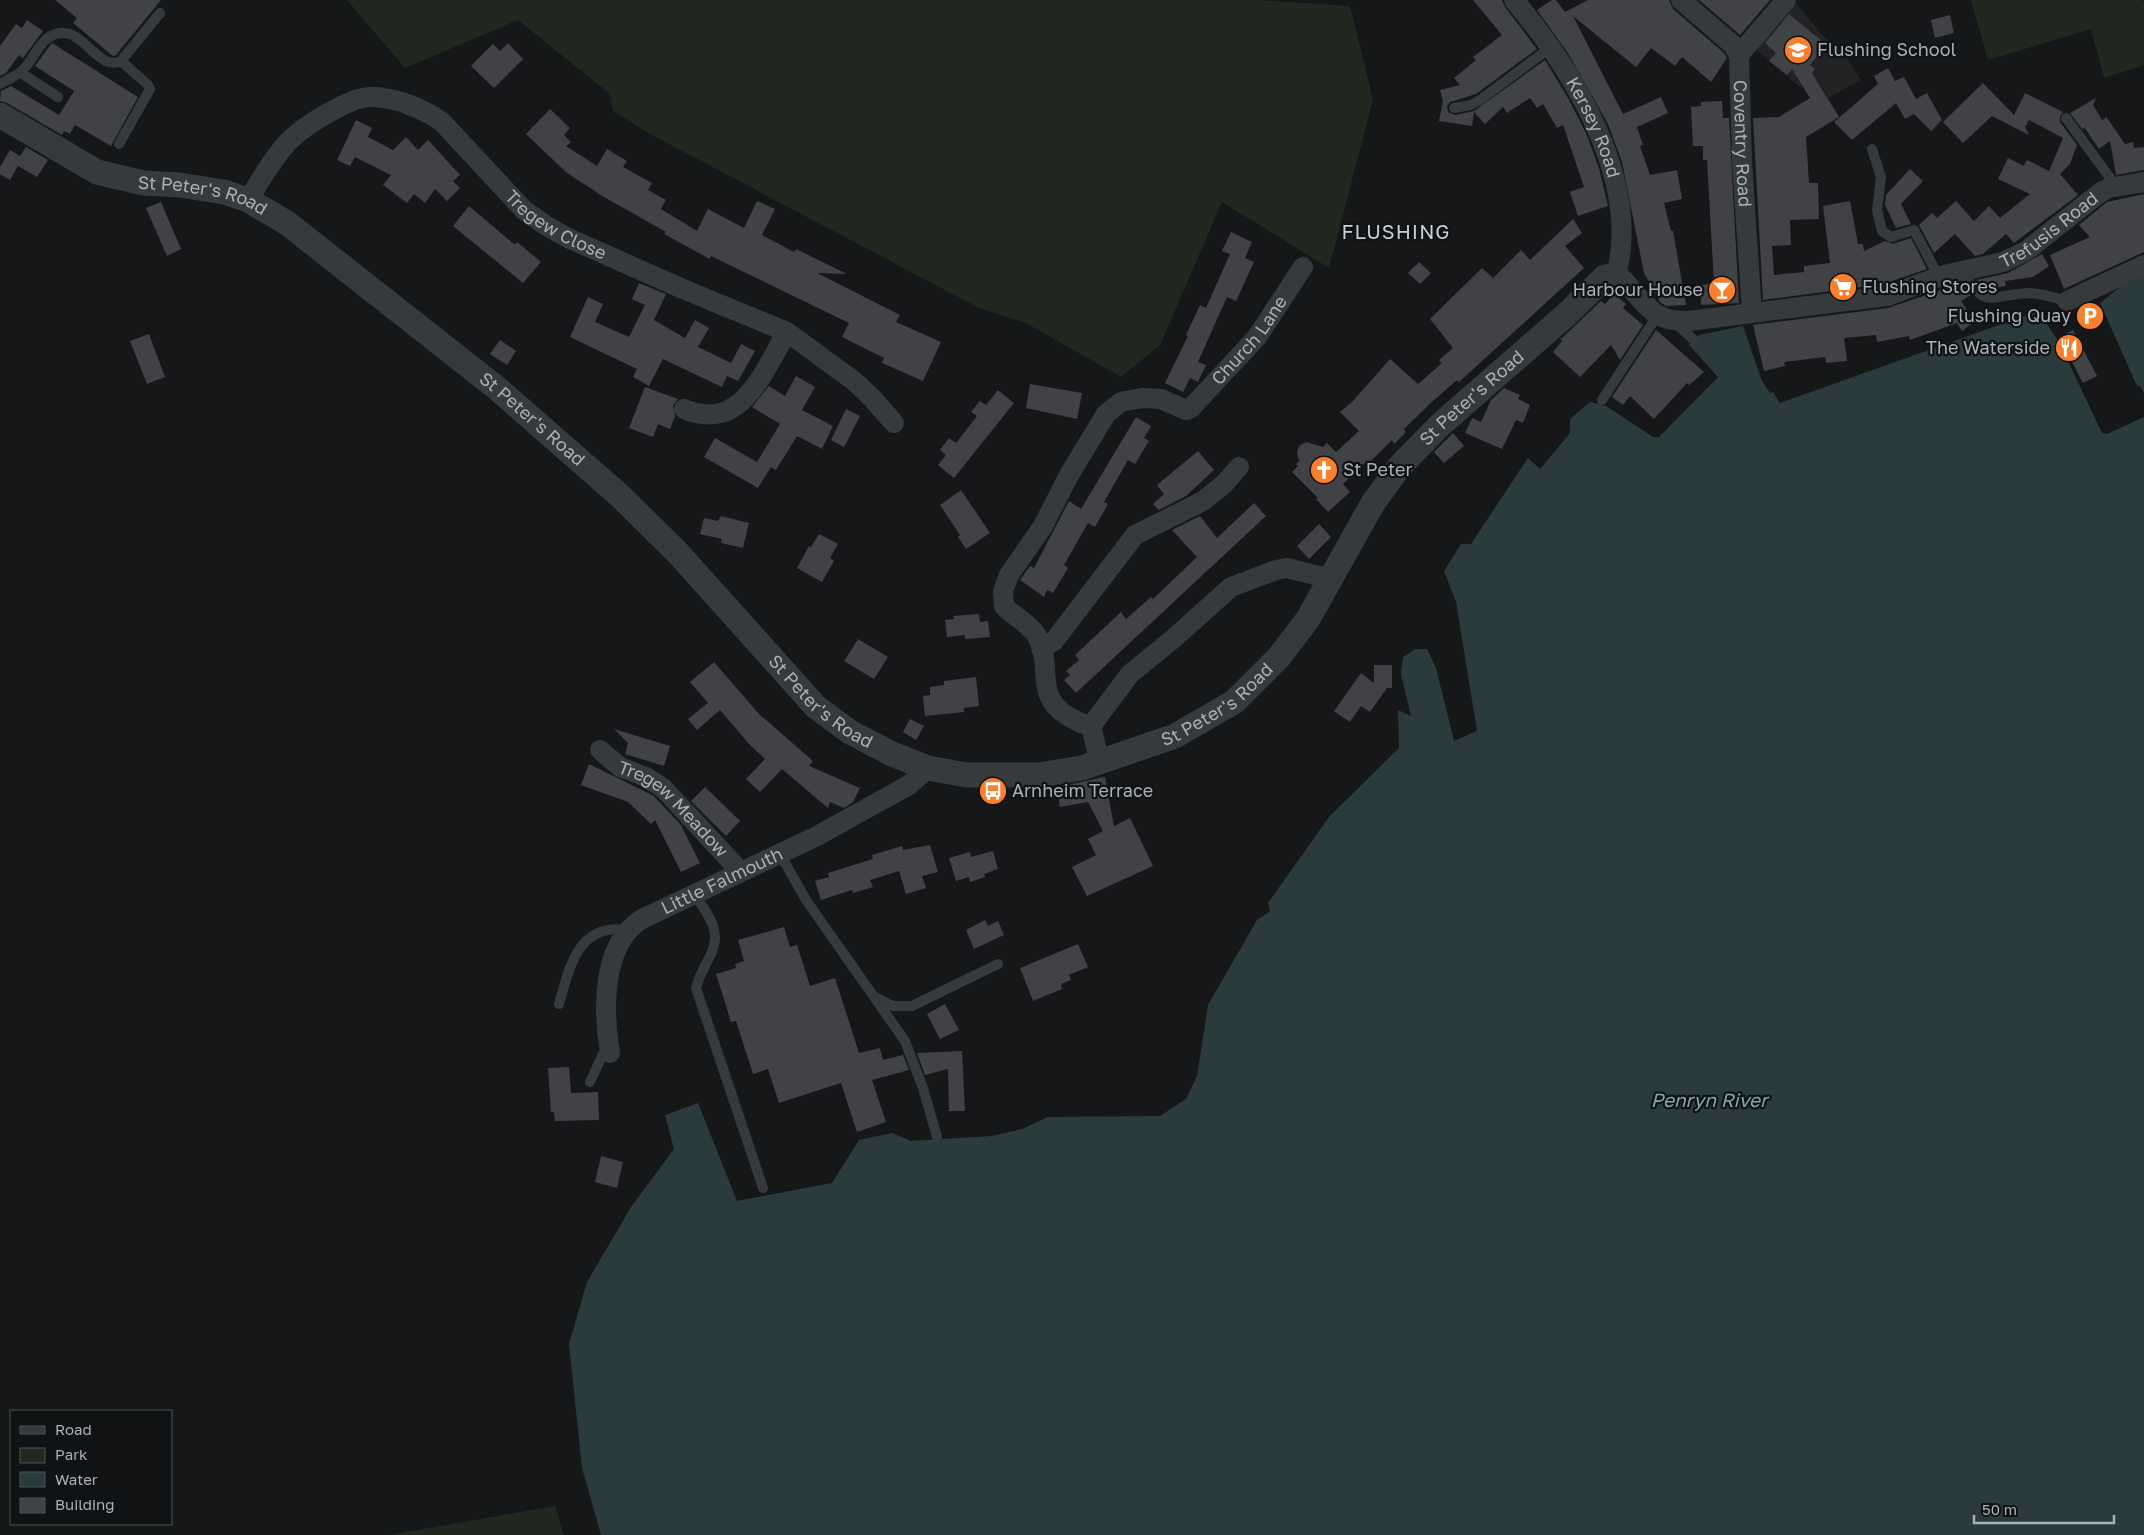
<svg xmlns="http://www.w3.org/2000/svg" width="2144" height="1535" font-family="'Golos Text',sans-serif">
  <style>
    .built { fill: #222325 }
    .green { fill: #212820 }
    .water { fill: #2b3a3d }
    .building { fill: #404245 }
    .lines { fill: none; stroke-linecap: round; stroke-linejoin: round }
    .service { stroke: #373a3d; stroke-width: 10 }
    .minor { stroke: #373a3d; stroke-width: 20 }
    .tertiary { stroke: #373a3d; stroke-width: 25 }
    .labels { text-anchor: middle; stroke-width: 4.5; stroke-linejoin: round; paint-order: stroke }
    .poi-label { font-size: 18px; fill: #a7b1b9; stroke: #111213; text-anchor: start }
    .street-label { font-size: 18px; fill: #a7b1b9; stroke: #111213 }
    .water-label { font-size: 19px; font-style: italic; fill: #7daab5; stroke: #111213 }
    .quarter-label { font-size: 20px; letter-spacing: 1px; fill: #c9cfd4; stroke: #111213 }
  </style>
  <rect width="100%" height="100%" fill="#161718"/>
  <!-- built -->
  <path class="built" d="M1794,1L1823,35L1845,55L1861,80L1828,98L1816,79L1801,88L1750,45Z"/>
  <!-- green -->
  <path class="green" d="M347,0H1257L1350,6L1373,100L1329,268L1222,202L1160,345L1121,377L1026,323L979,308L650,134L613,111L610,94L518,20L405,68Z
    M1971,0H2142L2144,2V65L2104,78L2091,29L1988,60Z
    M555,1506L564,1535H389Z"/>
  <!-- water -->
  <path class="water" d="M2144,273V393L2140,386H2137L2100,303L2124,284Z
    M2038,311L2059,342L2102,433L2107,434L2144,417V1535H601L582,1468L569,1344L587,1282L631,1207L674,1149L665,1115L698,1103L737,1201L832,1183L859,1140L892,1133L911,1141L992,1136L1022,1129L1048,1117L1160,1116L1186,1099L1197,1076L1208,1005L1257,920L1270,911L1268,903L1329,817L1399,748L1398,710L1411,716L1401,674L1403,657L1415,649H1427L1436,668L1454,741L1477,731L1456,602L1444,571L1461,544H1471L1528,458L1540,469L1570,433V419L1590,402L1606,406L1653,437H1659L1718,377L1689,345L1699,335L1743,326L1762,381L1770,393L1773,392L1780,403Z"/>
  <!-- building -->
  <path class="building" d="M55,0H161L116,55L113,56L73,23L77,18Z
    M1473,0H1502L1505,7L1537,49L1476,94L1450,102L1447,106L1448,112L1455,115L1474,111L1545,60L1568,98L1586,133L1599,168L1608,206L1578,216L1570,192L1584,187L1563,125L1557,128L1543,104L1537,108L1530,98L1507,113L1503,107L1485,124L1474,112L1472,126L1439,121L1443,101L1440,90L1460,85L1454,78L1476,60L1473,57L1502,35Z
    M1552,0H1556L1565,12L1588,0H1669L1673,9L1724,53L1727,58L1711,82L1682,57L1675,66L1651,48L1636,67L1573,16L1623,114L1661,97L1668,113L1637,127L1643,145L1640,146L1650,175L1677,170L1682,199L1664,203L1671,231H1673L1686,305L1666,306L1660,302L1644,273L1622,162L1608,124L1568,53L1537,10Z
    M1699,0H1770L1740,35Z
    M1789,14L1822,41L1817,46L1822,50L1810,65L1815,69L1812,73L1839,117L1806,137L1809,183H1818L1819,219L1790,220L1791,245L1772,246L1774,275L1804,272V266L1830,263L1823,206L1850,201L1858,244H1863L1864,251L1885,241L1893,244L1911,238L1927,269L1884,284L1763,300L1753,118L1779,117L1810,98L1792,69L1787,75L1769,61L1776,53L1765,43Z
    M1950,15L1954,33L1935,38L1931,20Z
    M27,20L43,31L23,58L19,55L6,73L0,76V46L16,24L22,28Z
    M52,43L138,97L111,146L75,125L70,134L64,131L62,135L7,103L0,101L1,91L11,86L59,115L74,91L35,66Z
    M508,43L523,59L494,88L471,66L493,44L500,51Z
    M1888,68L1895,81L1904,77L1916,99L1927,93L1942,120L1931,131L1914,114L1905,119L1896,103L1852,140L1834,122L1878,84L1874,76Z
    M1983,83L2014,115L2025,93L2063,112L2060,116V122L2077,145L2070,164L2060,174L2078,195L2014,243L2006,234L1983,254L1975,256L1955,234L1934,253L1919,225L1932,213L1937,218L1956,201L1974,221L1989,206L2000,218L2030,194L1998,179L2008,158L2024,166L2027,160L2049,171L2063,138L2029,120L2025,127L2029,135L1992,116L1963,143L1943,122Z
    M2096,98L2093,105L2102,120L2106,118L2105,115L2125,144L2133,142L2134,148L2144,147V170L2116,175L2110,141L2099,149L2084,127L2083,130L2070,113Z
    M1722,101L1723,118H1729L1739,303L1701,305V285L1714,283L1707,160H1703V146H1693L1691,107L1701,106V102Z
    M550,109L570,128L564,135L571,142L566,146L597,166L607,149L627,161L623,167L652,183L648,190L666,200L661,209L697,231L708,209L744,228L757,201L775,209L762,235L794,252L796,249L847,274L817,273L900,315L896,322L941,342L923,381L882,363L884,358L842,337L849,323L711,256L710,259L664,234L666,232L604,197L567,173L526,134Z
    M356,120L372,128L368,137L393,150L406,137L418,150L428,140L460,175L453,181L460,188L447,201L435,189L425,203L414,194L407,203L383,185L391,175L355,157L350,166L337,160Z
    M26,147L48,160L37,177L18,166L10,180L0,174V167L10,150L20,156Z
    M1910,169L1923,181L1901,204L1911,224L1896,228L1885,205L1886,195Z
    M2144,194V252L2064,289L2050,255L2090,237L2079,225L2107,202Z
    M161,202L181,249L167,256L146,208Z
    M469,206L515,245L517,242L541,262L523,283L453,226Z
    M1573,219L1582,233L1565,246L1584,268L1459,382L1457,380L1434,400L1404,429L1406,432L1394,444L1392,440L1369,463L1367,461L1343,484L1350,492L1328,512L1316,499L1318,498L1292,472L1298,466L1296,464L1299,461L1297,453L1299,446L1306,442L1323,447L1327,443L1336,452L1359,431L1340,412L1353,401L1390,359L1418,384L1442,363L1439,360L1453,348L1430,319L1482,268L1493,278L1521,250L1530,260Z
    M1231,232L1252,242L1245,258L1254,262L1236,301L1227,297L1198,362L1206,365L1198,382L1190,378L1183,392L1165,383L1188,336L1186,335L1200,305L1206,308L1230,254L1222,251Z
    M2042,254L2049,266L2033,277L2005,281L2006,286L1992,288L1987,286L1984,288L1976,280L2008,273Z
    M1419,262L1431,273L1420,284L1408,273Z
    M639,283L666,294L654,320L685,338L695,320L709,328L698,347L731,363L741,344L755,351L738,381L727,376L722,387L663,359L649,386L633,377L637,369L570,337L588,297L603,304L595,322L629,337L645,305L632,299Z
    M1961,283L1971,295L1961,301L1975,321L1962,331L1957,323L1910,340L1909,336L1877,342L1876,335L1844,338L1847,361L1826,363L1825,357L1784,362L1785,366L1764,371L1753,325L1888,308Z
    M1614,294L1626,304L1623,308L1643,325L1620,360L1611,345L1580,377L1553,352L1562,341L1560,339L1562,338L1601,301L1605,304Z
    M1656,330L1704,372L1689,385L1687,383L1654,419L1630,396L1623,405L1612,397Z
    M2073,330L2097,376L2083,383L2059,337Z
    M149,334L165,377L147,384L130,341Z
    M500,340L516,351L507,365L490,354Z
    M796,376L815,387L802,410L833,426L822,449L797,436L776,470L771,467L758,488L704,457L715,438L757,462L780,424L752,407L769,386L785,396Z
    M1030,384L1082,393L1077,419L1026,408Z
    M645,387L678,399L673,406L675,416L670,429L658,424L653,437L629,428Z
    M1504,388L1520,395L1518,399L1530,405L1523,423L1516,420L1502,449L1465,433L1472,418L1481,422L1491,400Z
    M998,390L1014,403L954,478L938,465L946,455L940,450L949,438L956,443L977,416L971,412L980,401L986,405Z
    M846,409L860,416L844,447L831,440Z
    M1136,417L1151,426L1144,438L1149,441L1135,464L1128,460L1104,502L1108,504L1095,527L1088,523L1064,565L1068,568L1053,593L1047,590L1044,597L1020,580L1030,566L1034,568L1069,501L1081,509Z
    M1453,433L1464,446L1444,463L1434,452Z
    M1198,451L1214,470L1186,496L1159,510L1153,504L1164,494L1157,485Z
    M961,490L990,533L966,549L958,537L960,535L940,505Z
    M1254,503L1266,516L1076,693L1064,680L1070,675L1066,671L1079,660L1075,655L1121,612L1126,619L1151,597L1153,599L1197,557L1172,530L1200,516L1217,538Z
    M721,516L749,523L743,548L721,543L722,539L700,534L704,518L718,521Z
    M1319,524L1331,537L1309,559L1297,546Z
    M819,534L838,544L830,558L834,561L822,582L797,568L809,546L811,547Z
    M979,614L980,622L988,621L990,637L965,639V635L947,637L945,620L954,619L953,616Z
    M858,639L888,657L874,679L844,661Z
    M714,662L759,714L813,761L809,766L860,788L853,802L844,808L830,802L828,808L782,769L760,792L746,779L765,759L750,745L720,710L697,730L688,719L708,703L690,682Z
    M1374,665H1392V688H1387L1370,712L1361,706L1350,722L1334,711L1361,673L1374,683Z
    M976,677L979,706L964,708V712L925,716L923,696L930,695V687L944,685V681Z
    M910,719L924,726L916,740L903,732Z
    M614,729L670,746L664,766L625,754L628,743Z
    M589,764L654,796L681,825L700,863L681,872L655,820L651,824L628,802L581,785Z
    M1105,777L1114,826L1130,818L1153,866L1087,896L1072,867L1096,855L1088,839L1103,831L1088,802L1060,807L1057,787Z
    M705,787L740,821L726,836L691,801Z
    M930,845L938,872L922,876L926,888L906,894L899,871L870,880L873,887L853,893L852,890L821,900L815,881L829,877L828,873L873,859L872,855L902,846L903,850Z
    M993,851L998,869L984,874L985,877L970,882L969,877L956,881L949,858L970,852L971,857Z
    M985,920L988,926L998,921L1004,935L974,949L966,930Z
    M784,927L790,947L797,945L810,986L835,978L859,1053L880,1048L883,1060L903,1055L909,1070L872,1080L886,1122L857,1132L841,1083L779,1103L768,1069L753,1074L736,1021L731,1022L716,974L736,968L735,964L744,961L738,940Z
    M1078,944L1088,967L1069,975L1071,980L1061,984L1062,989L1033,1001L1020,968Z
    M945,1004L959,1030L940,1039L927,1014Z
    M962,1051L965,1111H949L948,1069L925,1075L917,1053Z
    M569,1067L571,1093L598,1092L599,1120L555,1121L554,1112H551L548,1068Z
    M601,1156L623,1162L617,1188L595,1182Z"/>
  <g class="lines">
    <!-- service -->
    <path class="service" d="M21,73L58,97
      M0,84C8,79 17,76 23,70C33,60 40,40 53,35C82,22 97,73 121,61L160,13
      M1454,108L1471,105L1480,100L1551,47
      M2066,118L2116,186
      M119,144L150,89L148,85L121,61
      M1872,149L1881,177L1877,210L1882,231L1891,237L1914,230L1939,277
      M1961,271C1988,311 1988,295 2029,293C2041,293 2056,298 2067,301
      M1675,323L1694,340
      M1602,400L1657,316
      M780,854L806,900L905,1041L923,1088L937,1137
      M695,895C708,915 723,931 710,956C705,967 699,975 696,988L763,1188
      M877,998L893,1006H912L998,964
      M559,1004C570,966 578,923 627,930
      M590,1082L603,1054L610,1053"/>
    <!-- minor -->
    <g class="minor">
      <path id="s1" d="M1514,0C1572,69 1642,181 1616,275C1623,278 1628,284 1633,291C1653,313 1658,321 1689,321L1887,296L1944,275L2003,262L2026,251L2101,192L2109,188L2144,182"/>
      <path id="s2" d="M1681,0L1733,45L1739,55L1742,163L1752,312"/>
      <path d="M1739,55L1786,0"/>
      <path id="s3" d="M248,200C261,180 273,157 290,140C304,126 350,97 370,97C393,96 424,109 442,122L524,210L545,225L568,238L683,289L787,332L854,381L871,397L894,423"/>
      <path d="M2067,301L2144,265"/>
      <path d="M684,409C742,433 763,372 787,332"/>
      <path d="M1041,648L1054,641L1135,535L1203,501L1224,484L1239,467"/>
      <path id="s4" d="M1091,726C1081,724 1074,720 1066,715C1034,694 1053,666 1038,638C1032,625 1014,617 1004,606L1003,591L1009,575L1043,526L1069,475L1106,414L1121,402L1142,398L1161,399L1186,410L1191,408L1257,337L1303,267"/>
      <path id="s5" d="M600,750L620,767L646,777L663,788L741,872"/>
      <path d="M1100,763L1091,726L1130,674L1173,639L1231,587L1276,570L1287,568L1331,579"/>
      <path id="s6" d="M610,1053C603,1012 601,944 642,919L817,836L909,785L928,768"/>
    </g>
    <!-- tertiary -->
    <path class="tertiary" id="s7" d="M0,115L97,172L143,183L179,185L224,192L248,200L287,223L498,389L619,495L677,552L816,707L850,732L892,754L928,768L966,775H1039L1082,768L1175,736L1234,702L1279,657L1308,619L1373,503L1400,466L1440,425L1567,314L1605,277L1616,275"/>
  </g>
  <!-- icons -->
  <defs>
    <symbol id="school-disc" viewBox="-11 -11 22 22"><circle r="9.5" fill="#f97f2d" stroke="#111213"/><path d="M0-5L7-2L0 1L-7-2ZM-4 1L0 2.5L4 1V4Q0 6-4 4Z" fill="#fff"/></symbol>
    <symbol id="supermarket-disc" viewBox="-11 -11 22 22"><circle r="9.5" fill="#f97f2d" stroke="#111213"/><path d="M-6-5.5h2.5l.6 2H6L4.5 2H-2.5L-4.4-4H-6ZM-1.5 3.2a1.3 1.3 0 1 0 .1 0ZM3 3.2a1.3 1.3 0 1 0 .1 0Z" fill="#fff"/></symbol>
    <symbol id="bar-disc" viewBox="-11 -11 22 22"><circle r="9.5" fill="#f97f2d" stroke="#111213"/><path d="M-6-5H6L.8 .8V4.5H3.5V6h-7V4.5H-.8V.8Z" fill="#fff"/></symbol>
    <symbol id="parking-disc" viewBox="-11 -11 22 22"><circle r="9.5" fill="#f97f2d" stroke="#111213"/><path d="M-3.5-5.5H1a3.5 3.5 0 0 1 0 7H-1V5.5H-3.5ZM-1-3.4V-.6H.8a1.4 1.4 0 0 0 0-2.8Z" fill="#fff"/></symbol>
    <symbol id="restaurant-disc" viewBox="-11 -11 22 22"><circle r="9.5" fill="#f97f2d" stroke="#111213"/><path d="M-5-6h1v4h1v-4h1v4h1v-4h1v5L-1.5 .5V6h-2V.5L-5-1ZM5-6V6H3V1.5H1.5Q1.5-4 5-6Z" fill="#fff"/></symbol>
    <symbol id="church-disc" viewBox="-11 -11 22 22"><circle r="9.5" fill="#f97f2d" stroke="#111213"/><path d="M-1.2-6h2.4v3.5h3.3v2.4h-3.3V6h-2.4V-.1h-3.3v-2.4h3.3Z" fill="#fff"/></symbol>
    <symbol id="bus-disc" viewBox="-11 -11 22 22"><circle r="9.5" fill="#f97f2d" stroke="#111213"/><path d="M-5-6H5V4H4V6H2V4H-2V6H-4V4H-5ZM-3.5-4V0h7V-4ZM-3.5 1.2v1.5H-2V1.2ZM2 1.2v1.5H3.5V1.2Z" fill="#fff"/></symbol>
  </defs>
  <g fill-rule="evenodd">
    <use href="#school-disc" x="1782" y="34" width="32" height="32"/>
    <use href="#supermarket-disc" x="1827" y="271" width="32" height="32"/>
    <use href="#bar-disc" x="1706" y="274" width="32" height="32"/>
    <use href="#parking-disc" x="2074" y="300" width="32" height="32"/>
    <use href="#restaurant-disc" x="2053" y="332" width="32" height="32"/>
    <use href="#church-disc" x="1308" y="454" width="32" height="32"/>
    <use href="#bus-disc" x="977" y="775" width="32" height="32"/>
  </g>
  <g class="labels">
    <!-- poi labels -->
    <g class="poi-label">
      <text x="1817" y="56">Flushing School</text>
      <text x="1862" y="293">Flushing Stores</text>
      <text x="1703" y="296" text-anchor="end">Harbour House</text>
      <text x="2071" y="322" text-anchor="end">Flushing Quay</text>
      <text x="2050" y="354" text-anchor="end">The Waterside</text>
      <text x="1343" y="476">St Peter</text>
      <text x="1012" y="797">Arnheim Terrace</text>
    </g>
    <!-- street labels -->
    <g class="street-label">
      <text dy="6" stroke="none"><textPath href="#s1" startOffset="151">Kersey Road</textPath></text>
      <text dy="6" stroke="none"><textPath href="#s2" startOffset="169">Coventry Road</textPath></text>
      <text dy="6" stroke="none"><textPath href="#s7" startOffset="221">St Peter's Road</textPath></text>
      <text dy="6" stroke="none"><textPath href="#s3" startOffset="398">Tregew Close</textPath></text>
      <text dy="6" stroke="none"><textPath href="#s1" startOffset="771">Trefusis Road</textPath></text>
      <text dy="6" stroke="none"><textPath href="#s4" startOffset="562">Church Lane</textPath></text>
      <text dy="6" stroke="none"><textPath href="#s7" startOffset="1870">St Peter's Road</textPath></text>
      <text dy="6" stroke="none"><textPath href="#s7" startOffset="626">St Peter's Road</textPath></text>
      <text dy="6" stroke="none"><textPath href="#s7" startOffset="1031">St Peter's Road</textPath></text>
      <text dy="6" stroke="none"><textPath href="#s7" startOffset="1465">St Peter's Road</textPath></text>
      <text dy="6" stroke="none"><textPath href="#s5" startOffset="95">Tregew Meadow</textPath></text>
      <text dy="6" stroke="none"><textPath href="#s6" startOffset="234">Little Falmouth</textPath></text>
    </g>
    <!-- water labels -->
    <g class="water-label">
      <text x="1709" y="1107">Penryn River</text>
    </g>
    <!-- quarter labels -->
    <g class="quarter-label">
      <text x="1396" y="239">FLUSHING</text>
    </g>
  </g>
  <!-- legend -->
  <rect x="10" y="1410" width="162" height="115" fill="#111213" stroke="#4d5255"/>
  <rect x="20" y="1426" width="25" height="8" fill="#373a3d" stroke="#4d5255"/>
  <text x="55" y="1435" font-size="15" fill="#a7b1b9">Road</text>
  <rect x="20" y="1448" width="25" height="15" fill="#212820" stroke="#4d5255"/>
  <text x="55" y="1460" font-size="15" fill="#a7b1b9">Park</text>
  <rect x="20" y="1472" width="25" height="15" fill="#2b3a3d" stroke="#4d5255"/>
  <text x="55" y="1485" font-size="15" fill="#a7b1b9">Water</text>
  <rect x="20" y="1498" width="25" height="15" fill="#404245" stroke="#4d5255"/>
  <text x="55" y="1510" font-size="15" fill="#a7b1b9">Building</text>
  <!-- scale -->
  <path d="M1974 1515v8h140v-8" fill="none" stroke="#a7b1b9" stroke-width="2.5"/>
  <text x="1982" y="1515" font-size="15" fill="#a7b1b9" stroke="#111213" stroke-width="4" paint-order="stroke">50 m</text>
</svg>
